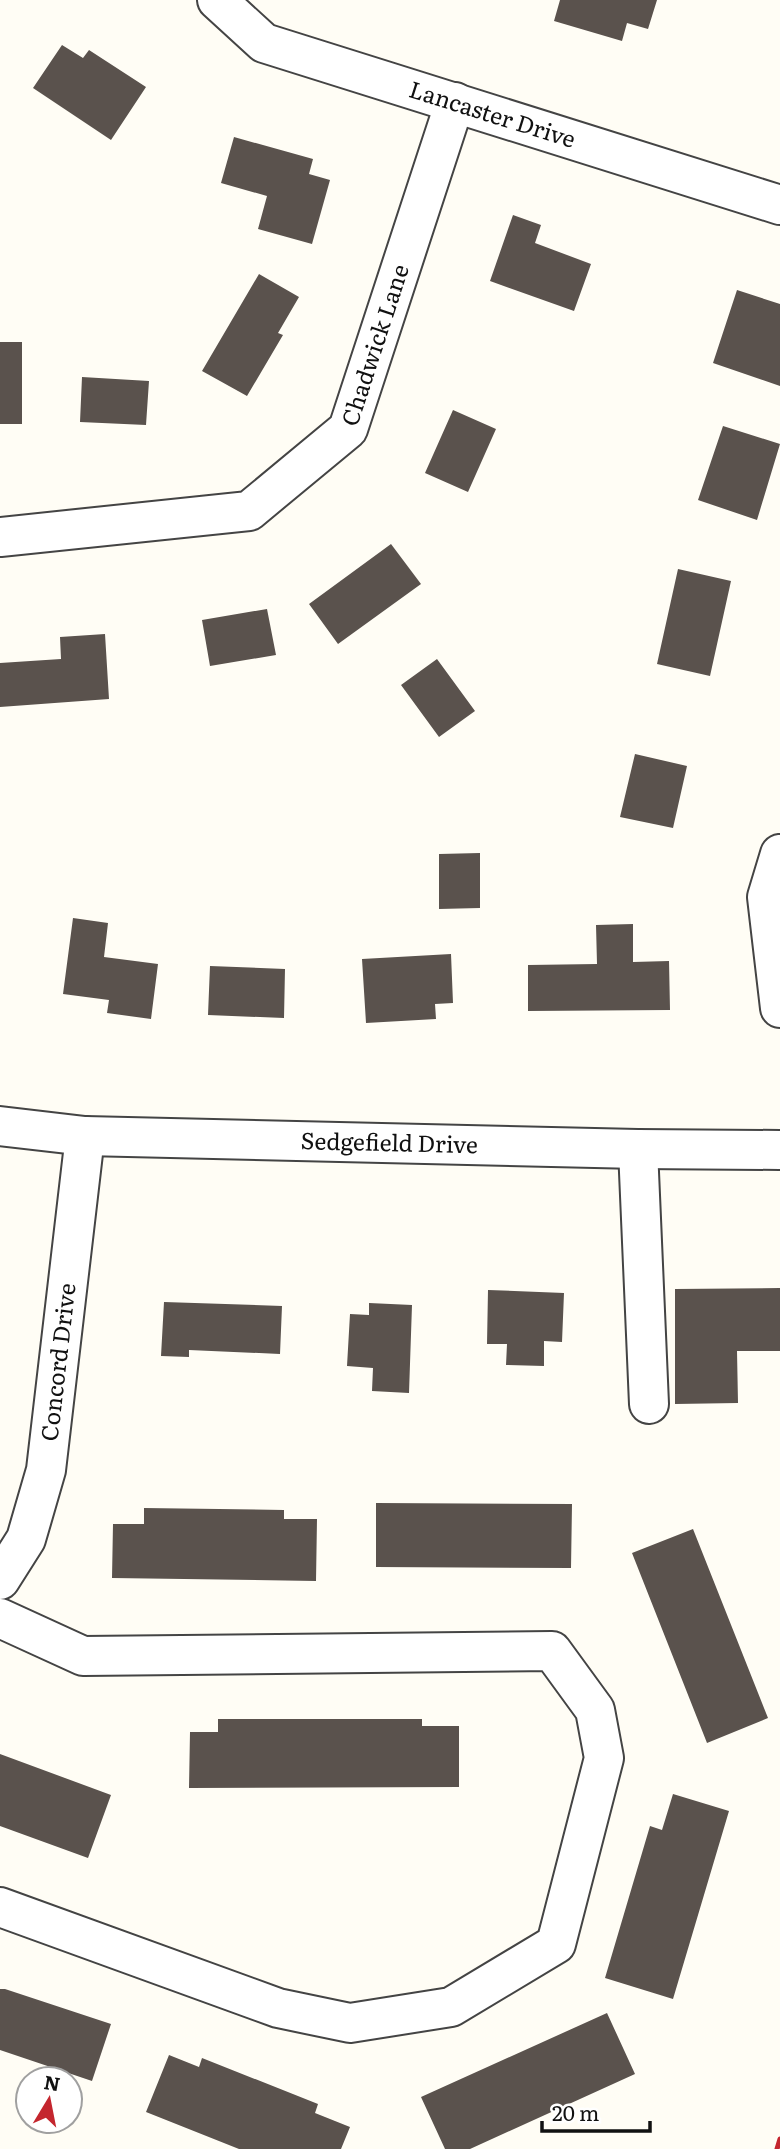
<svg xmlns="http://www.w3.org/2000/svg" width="780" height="2149" font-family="Literata,serif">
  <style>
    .building { fill: #5a524d }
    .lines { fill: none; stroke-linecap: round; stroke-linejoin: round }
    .minor-casing { stroke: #444; stroke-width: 42 }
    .minor { stroke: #fff; stroke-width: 38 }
    .rail { stroke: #c4262e; stroke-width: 5 }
    .labels { text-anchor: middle; stroke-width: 7; stroke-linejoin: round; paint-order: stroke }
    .street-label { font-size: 23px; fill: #111; stroke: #fff }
  </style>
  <rect width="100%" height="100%" fill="#fffdf5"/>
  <!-- building -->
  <path class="building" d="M560,0H657L648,29L627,23L622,41L554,21Z
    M62,45L83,58L89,50L146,87L111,140L33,88Z
    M234,137L313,159L309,174L330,180L312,244L258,229L267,196L221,183Z
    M513,215L541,225L535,243L591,264L574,311L490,281Z
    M259,274L299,297L278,333L283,335L247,396L202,371Z
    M737,290L780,304V386L713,363Z
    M0,342H22V424H0Z
    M82,377L149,381L146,425L80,422Z
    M453,410L496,429L468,492L425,473Z
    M723,426L780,444L757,520L698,500Z
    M391,544L421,584L338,644L309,604Z
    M678,569L731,581L710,676L657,664Z
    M267,609L276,655L210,666L202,620Z
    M105,634L109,699L0,707V663L61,659L60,637Z
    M437,659L475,711L439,737L401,685Z
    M635,754L687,766L673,828L620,817Z
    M480,853V908L439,909V854Z
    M73,918L108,923L104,957L158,964L151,1019L107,1013L109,1000L63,994Z
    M633,924V962L669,961L670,1010L528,1011V965L597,964L596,925Z
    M451,954L453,1003L435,1004L436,1019L366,1023L362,959Z
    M210,966L285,969L284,1018L208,1015Z
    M780,1288V1351H737L738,1403L675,1404V1289Z
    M488,1290L564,1293L562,1342L544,1341V1366L506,1365L507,1344H487Z
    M164,1302L282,1306L280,1354L189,1350V1357L161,1356Z
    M369,1303L412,1305L409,1393L372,1391L373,1368L347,1366L350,1314L369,1315Z
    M376,1503L572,1504L571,1568L376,1567Z
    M144,1508L284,1510V1519H317L316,1581L112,1578L113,1524H144Z
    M693,1529L768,1718L707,1743L632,1553Z
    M218,1719H422V1726H459V1787L189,1788L190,1732H218Z
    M0,1754L111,1795L88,1858L0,1826Z
    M673,1794L729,1811L673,1999L605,1978L650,1826L662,1830Z
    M0,1989H5L111,2024L92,2081L0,2050Z
    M607,2013L635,2074L470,2149H445L421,2097Z
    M169,2055L199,2067L202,2058L318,2104L315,2113L350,2127L341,2149H239L146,2112Z"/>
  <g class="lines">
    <defs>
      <g id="minor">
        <path id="s1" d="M217,0L264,43L780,205"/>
        <path id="s2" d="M0,537L249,511L348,429L455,102"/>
        <path d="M780,854L767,897L780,1008"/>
        <path id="s3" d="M0,1126L85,1136L638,1149L780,1150"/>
        <path d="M638,1149L649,1404"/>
        <path id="s4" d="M0,1580L26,1539L46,1470L85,1136"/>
        <path d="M0,1618L83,1656L552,1651L595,1710L604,1758L556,1944L451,2007L350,2023L278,2008L0,1907"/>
      </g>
    </defs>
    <!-- minor casing -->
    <use href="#minor" class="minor-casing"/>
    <!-- minor -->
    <use href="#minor" class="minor"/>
    <!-- rail -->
    <path class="rail" d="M777,2149L780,2139"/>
  </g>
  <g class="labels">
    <!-- street labels -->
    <g class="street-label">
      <text dy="8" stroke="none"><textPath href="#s1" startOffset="303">Lancaster Drive</textPath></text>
      <text dy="8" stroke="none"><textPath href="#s2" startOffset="467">Chadwick Lane</textPath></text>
      <text dy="8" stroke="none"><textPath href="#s3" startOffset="390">Sedgefield Drive</textPath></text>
      <text dy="8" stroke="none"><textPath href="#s4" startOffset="229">Concord Drive</textPath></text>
    </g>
  </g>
  <!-- north arrow -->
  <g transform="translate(49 2100) rotate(10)"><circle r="33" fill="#ffffff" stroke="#a0a0a0" stroke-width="2"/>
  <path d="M0-5L12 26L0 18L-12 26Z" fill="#c4262e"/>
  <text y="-10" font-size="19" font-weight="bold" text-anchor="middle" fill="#111111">N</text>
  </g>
  <!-- scale -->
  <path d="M542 2121v10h108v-10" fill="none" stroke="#111111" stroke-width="3.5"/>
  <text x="552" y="2121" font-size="21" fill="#111111" stroke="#ffffff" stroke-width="5" paint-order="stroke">20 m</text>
</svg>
